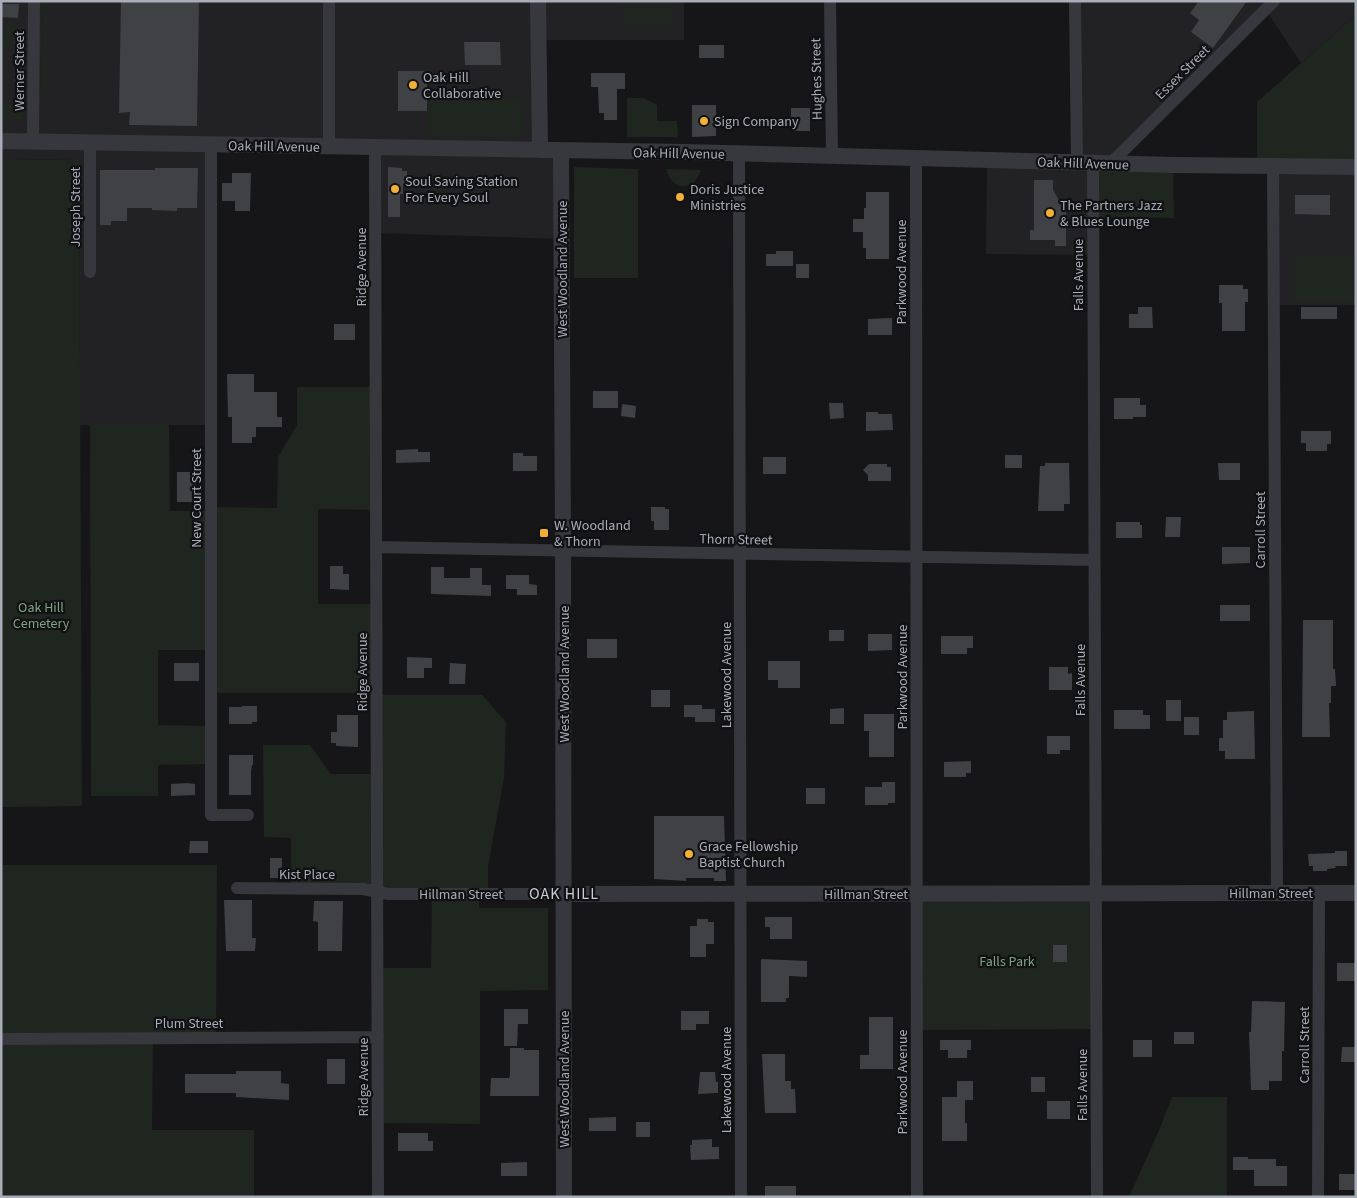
<svg xmlns="http://www.w3.org/2000/svg" width="1357" height="1198" font-family="'Source Sans 3',sans-serif">
  <style>
    .built { fill: #222225 }
    .green { fill: #1e261f }
    .building { fill: #404145 }
    .lines { fill: none; stroke-linecap: round; stroke-linejoin: round }
    .minor { stroke: #37383d; stroke-width: 12 }
    .tertiary { stroke: #37383d; stroke-width: 16 }
    .poi-dot { fill: #f2b134; stroke: #111113; stroke-width: 2 }
    .labels { text-anchor: middle; stroke-width: 4.5; stroke-linejoin: round; paint-order: stroke }
    .street-label { font-size: 14px; fill: #a8adb8; stroke: #111113 }
    .poi-label { font-size: 14px; fill: #a8adb8; stroke: #111113; text-anchor: start }
    .park-label { font-size: 14px; fill: #7fa381; stroke: #111113 }
    .quarter-label { font-size: 16px; letter-spacing: 1px; fill: #c9ccd4; stroke: #111113 }
  </style>
  <rect width="100%" height="100%" fill="#161618"/>
  <!-- built -->
  <path class="built" d="M1,1H684V40H538L540,150L561,151L562,239L376,233L375,148L211,145V425H80L79,160L1,159Z
    M1075,1H1356V15L1301,63L1266,10L1110,164L1093,163V255L986,254L987,160L1071,162Z
    M1273,166L1356,167V305H1274Z"/>
  <!-- green -->
  <path class="green" d="M44,1H48L47,51H43Z
    M618,1H672L673,25L624,26V5H618Z
    M1356,15V167L1257,166V102Z
    M9,22H13L18,25V39L8,48H1V34H6V25Z
    M43,55H47V90L50,95H45L42,86Z
    M523,98L524,136L427,135V99Z
    M627,98H644L657,105V121H677L678,137H627Z
    M1,102C12,103 20,105 23,117L21,120L11,119L1,122Z
    M1,159L79,160L82,806L1,807Z
    M1093,163L1173,165L1174,218L1093,217Z
    M574,167L638,169V278H574Z
    M666,169L701,170C694,192 672,192 666,169Z
    M1294,255H1356V302H1294Z
    M297,387H376V510L318,509V604H376L377,693H211V650H158V725L211,726V764L158,765V796H91L90,425H169L170,511H211V507L277,508L278,457L297,425Z
    M377,695H482L506,722L504,778L488,866V894H479V908H548V990L480,991V1124L378,1123L377,968H431L432,894L291,889V838L264,837L263,745H310L331,774H377Z
    M1,865H217L216,1038H153L152,1130H254V1197H1Z
    M1096,893L1097,1029L917,1030V894Z
    M1172,1097H1227V1197H1129L1160,1128Z"/>
  <!-- building -->
  <path class="building" d="M121,1H199L197,126L129,125L130,112L119,113Z
    M1199,1H1247L1213,48L1191,32L1199,20L1190,13Z
    M1,4H19L18,18L1,17Z
    M464,42H500L501,65H465Z
    M699,45H724V58H699Z
    M398,71H427V111H398Z
    M591,73H625V89H617V120H604V113H599L598,87H591Z
    M692,105H716V136L692,137Z
    M791,108H810V131H791Z
    M388,167L402,168V171H407V185H403V194H400V217H388Z
    M155,168H198L197,208H177V211L152,210V208H127V221H111V225H100V170H155Z
    M232,173H251L250,211H235V201H222V183H232Z
    M1034,180H1053V190L1066,212V246H1055V240H1030V230H1034Z
    M866,192H889V259H866V248H863V232H853V219H864V208H866Z
    M1295,195H1330V215L1295,214Z
    M776,251H793V266H766V254H776Z
    M796,264H809V278H796Z
    M1219,285H1243V289H1248V302H1245V331H1222V303H1219Z
    M1138,307H1152L1153,328H1129V314H1138Z
    M1301,307H1337V319H1301Z
    M892,318V335H868V319Z
    M334,324H355V340H334Z
    M227,374H254V392H277V417H282V427H256V437H252V443H232V417H228Z
    M593,391H618V408H593Z
    M1114,398H1140V405H1146V417H1133V419H1114Z
    M829,403H843L844,418L830,419Z
    M622,404L636,406L635,418L621,416Z
    M866,412H878V414H892L893,430L866,431Z
    M1301,431H1331V444H1327V451H1306V443H1301Z
    M418,449V452H430V462L396,463V450Z
    M513,453H523V456H537V471H513Z
    M1005,455H1022V468H1005Z
    M763,457H786V474H763Z
    M1045,463H1069L1070,504H1064V511H1038L1040,466H1045Z
    M1218,463H1240V480H1219Z
    M869,464H887V467H891V481H868V475L863,470Z
    M177,472H193V484H196V502H177Z
    M651,507H665V509H669V530H654V521H651Z
    M1166,517H1181L1180,537H1165Z
    M1116,522H1140V525H1142V538H1116Z
    M1222,547H1250V563L1222,564Z
    M330,566H343V574H349V590L330,589Z
    M431,567H444V578H470V568H482V585H491V596L431,594Z
    M506,575H529V584L537,585V595H517V589H506Z
    M1220,605H1250V621H1220Z
    M1303,620H1333V669H1335L1336,686H1331V703H1329L1330,737H1302Z
    M829,630H844V641H829Z
    M868,634H892V650L868,651Z
    M941,636H973V648H967V654H941Z
    M587,639H617V658H587Z
    M407,657L432,658V668H424V678H407Z
    M768,661H800V688H778V680H768Z
    M174,663H199V681H174Z
    M450,663L466,664L465,684H449Z
    M1049,667H1068V674L1072,673V690H1049Z
    M651,690H670V707H651Z
    M1166,700H1181V721H1166Z
    M684,705H702V709H715V722H695V717H684Z
    M242,706H257V722H252V724H229V707H242Z
    M844,708V724H830V709Z
    M1114,710H1143V715H1150V729H1114Z
    M1254,711L1255,759H1225V751H1219V738H1223V720H1227V712Z
    M864,714H894V757H869V731H864Z
    M337,715H358V747L336,746V743H331V732H337Z
    M1184,717H1199V735H1184Z
    M1047,736H1070V750H1060V754H1047Z
    M229,755H253V765H252L251,772V795H229Z
    M971,761V773H966V777H944V762Z
    M882,782H895V803H888V805H865V787H882Z
    M187,783L195,784V795L171,796V784Z
    M806,788H825V804H806Z
    M654,816H724L726,881H714V878H686V881L654,879Z
    M190,841H208V853H189Z
    M1335,851H1347V866H1335L1336,868L1327,869V871H1313V866H1309L1308,854L1335,853Z
    M270,858H282V878H270Z
    M224,900H252V938H256L255,951H226Z
    M314,901H343L342,951H318V922L313,921Z
    M765,917H792V939H770V927H765Z
    M697,919H708V922H714V944H706V957H690V926H697Z
    M1053,945H1067V962H1053Z
    M761,959L807,961V977L789,976V998H786V1002H761Z
    M1337,963H1356V981H1337Z
    M1252,1001L1285,1002L1284,1051H1282V1081H1269V1090H1251L1249,1032H1251Z
    M504,1009H528V1024H518L517,1046H504Z
    M681,1011H709V1024H696V1030H681Z
    M869,1017H893V1069H860V1055H869Z
    M1174,1032H1194V1044H1174Z
    M940,1040H971V1050H967V1058H948V1050H940Z
    M1133,1040H1152V1057H1133Z
    M1342,1047H1356V1062H1341Z
    M510,1048H524V1050H539V1096H490L491,1078H509L510,1076Z
    M762,1054H785V1081H791V1089H795L796,1113H765Z
    M327,1059H345V1084H327Z
    M236,1071H281V1083L289,1084V1100L236,1097V1093H185V1074H236Z
    M700,1072H715L716,1082H718V1093L698,1094Z
    M1031,1077H1045V1092H1031Z
    M957,1081H973V1100H965V1123H967V1141H942V1097H957Z
    M1047,1101H1070V1119H1047Z
    M616,1117V1131H589V1118Z
    M636,1122H650V1137H636Z
    M398,1133H428V1141H433V1151H398Z
    M712,1139V1147H719V1159L691,1160L690,1145H692V1140Z
    M1233,1157H1248V1159H1276V1166H1287V1186H1254V1170H1233Z
    M527,1162V1176H501V1163Z
    M1339,1174H1356V1190H1339Z
    M765,1186H796V1197H765Z"/>
  <g class="lines">
    <!-- minor -->
    <path class="minor" d="M329,1V147
      M830,1L832,156
      M1075,1L1077,163
      M33,142L34,1
      M90,142V272
      M211,145V815H248
      M375,148L378,1197
      M739,154L741,1197
      M916,157L917,1197
      M1093,163L1097,1197
      M1110,164L1274,1
      M1273,166L1277,893
      M376,547L1094,560
      M237,888L363,889L388,894H565
      M1,1039L378,1037
      M1318,1197L1319,893"/>
    <!-- tertiary -->
    <path class="tertiary" d="M538,1L540,150
      M1,141L685,152L1173,165L1356,167
      M561,151L563,540L564,1197
      M565,894L1356,893"/>
  </g>
  <!-- markers -->
  <g class="poi-dot">
    <circle cx="413" cy="85" r="5"/>
    <circle cx="704" cy="121" r="5"/>
    <circle cx="395" cy="189" r="5"/>
    <circle cx="680" cy="197" r="5"/>
    <circle cx="1050" cy="213" r="5"/>
    <rect x="539" y="528" width="10" height="10" rx="2.5"/>
    <circle cx="689" cy="854" r="5"/>
  </g>
  <g class="labels">
    <!-- street labels -->
    <g class="street-label">
      <text transform="translate(19 71) rotate(-90)" y="5">Werner Street</text>
      <text transform="translate(1182 72) rotate(-45)" y="5">Essex Street</text>
      <text transform="translate(816 79) rotate(-91)" y="5">Hughes Street</text>
      <text transform="translate(274 146) rotate(1)" y="5">Oak Hill Avenue</text>
      <text transform="translate(679 153) rotate(1)" y="5">Oak Hill Avenue</text>
      <text transform="translate(1083 163) rotate(2)" y="5">Oak Hill Avenue</text>
      <text transform="translate(75 207) rotate(-90)" y="5">Joseph Street</text>
      <text transform="translate(361 267) rotate(-90)" y="5">Ridge Avenue</text>
      <text transform="translate(562 269) rotate(-90)" y="5">West Woodland Avenue</text>
      <text transform="translate(901 272) rotate(-90)" y="5">Parkwood Avenue</text>
      <text transform="translate(1078 275) rotate(-90)" y="5">Falls Avenue</text>
      <text transform="translate(196 498) rotate(-90)" y="5">New Court Street</text>
      <text transform="translate(1260 530) rotate(-90)" y="5">Carroll Street</text>
      <text transform="translate(736 539) rotate(1)" y="5">Thorn Street</text>
      <text transform="translate(362 672) rotate(-90)" y="5">Ridge Avenue</text>
      <text transform="translate(564 674) rotate(-90)" y="5">West Woodland Avenue</text>
      <text transform="translate(726 675) rotate(-90)" y="5">Lakewood Avenue</text>
      <text transform="translate(902 677) rotate(-90)" y="5">Parkwood Avenue</text>
      <text transform="translate(1080 680) rotate(-90)" y="5">Falls Avenue</text>
      <text x="307" y="879">Kist Place</text>
      <text x="1271" y="898">Hillman Street</text>
      <text x="461" y="899">Hillman Street</text>
      <text x="866" y="899">Hillman Street</text>
      <text x="189" y="1028">Plum Street</text>
      <text transform="translate(1304 1045) rotate(-90)" y="5">Carroll Street</text>
      <text transform="translate(363 1077) rotate(-90)" y="5">Ridge Avenue</text>
      <text transform="translate(564 1079) rotate(-90)" y="5">West Woodland Avenue</text>
      <text transform="translate(726 1080) rotate(-90)" y="5">Lakewood Avenue</text>
      <text transform="translate(902 1082) rotate(-90)" y="5">Parkwood Avenue</text>
      <text transform="translate(1082 1085) rotate(-90)" y="5">Falls Avenue</text>
    </g>
    <!-- poi labels -->
    <g class="poi-label">
      <text x="423" y="82">Oak Hill<tspan x="423" dy="16">Collaborative</tspan></text>
      <text x="714" y="126">Sign Company</text>
      <text x="405" y="186">Soul Saving Station<tspan x="405" dy="16">For Every Soul</tspan></text>
      <text x="690" y="194">Doris Justice<tspan x="690" dy="16">Ministries</tspan></text>
      <text x="1060" y="210">The Partners Jazz<tspan x="1060" dy="16">&amp; Blues Lounge</tspan></text>
      <text x="554" y="530">W. Woodland<tspan x="554" dy="16">&amp; Thorn</tspan></text>
      <text x="699" y="851">Grace Fellowship<tspan x="699" dy="16">Baptist Church</tspan></text>
    </g>
    <!-- park labels -->
    <g class="park-label">
      <text x="41" y="612">Oak Hill<tspan x="41" dy="16">Cemetery</tspan></text>
      <text x="1007" y="966">Falls Park</text>
    </g>
    <!-- quarter labels -->
    <g class="quarter-label">
      <text x="564" y="899">OAK HILL</text>
    </g>
  </g>
  <!-- border -->
  <rect width="1357" height="1198" fill="none" stroke="#a8adb8" stroke-width="5"/>
</svg>
